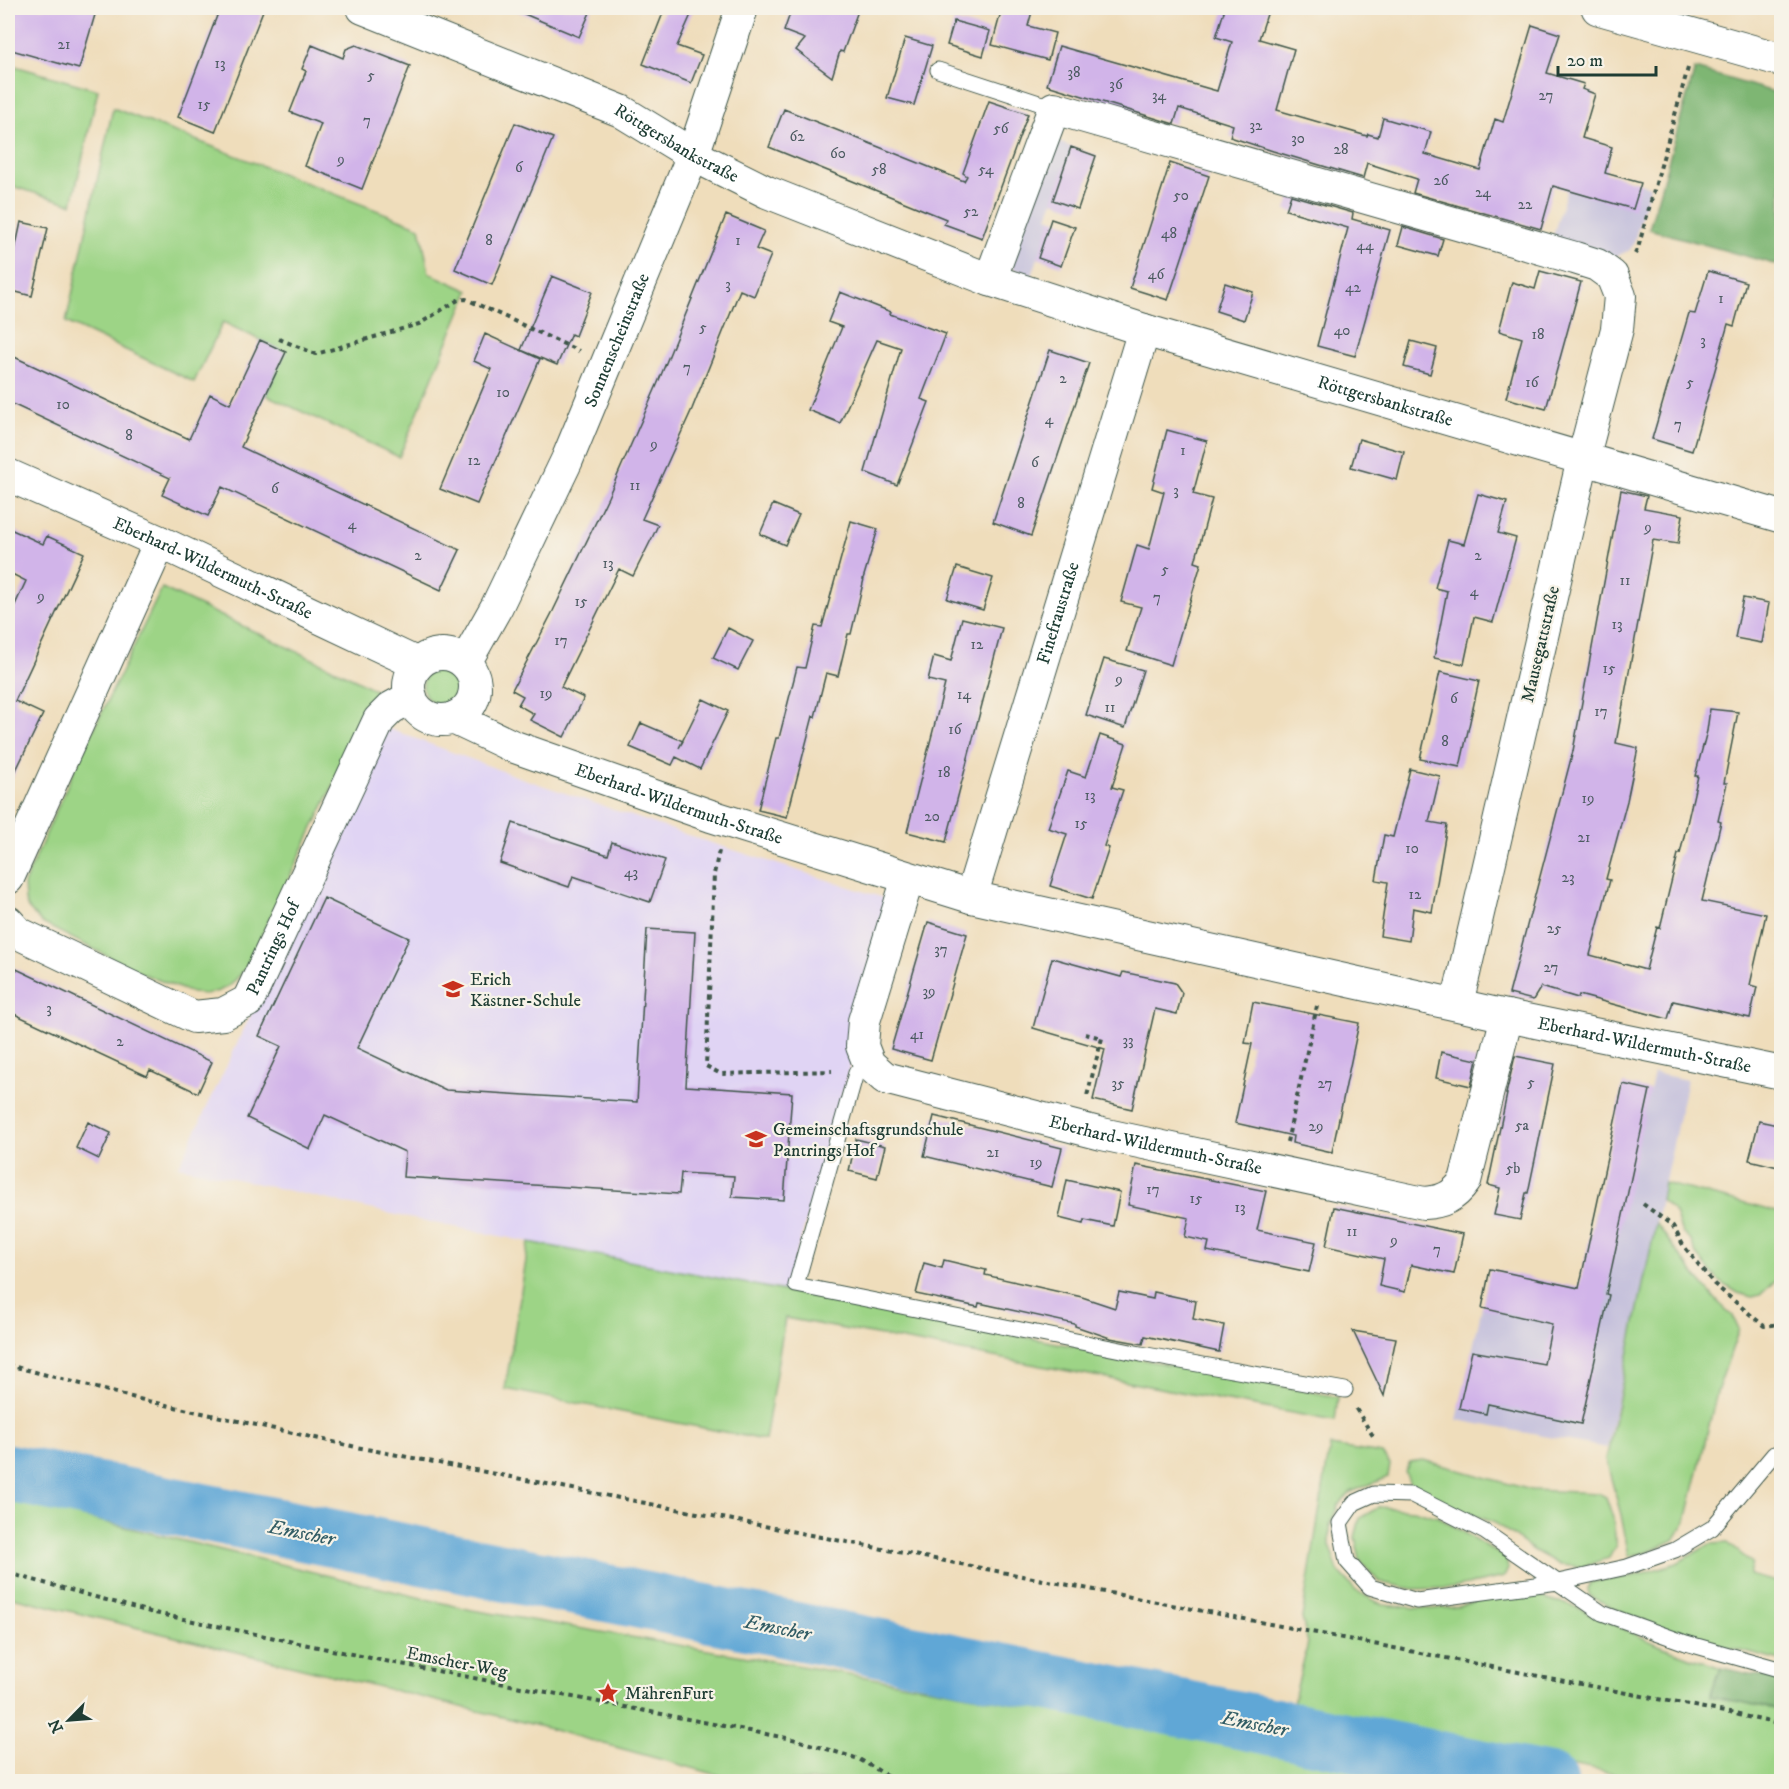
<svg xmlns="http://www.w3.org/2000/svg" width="1789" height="1789" font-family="'IM FELL DW Pica',serif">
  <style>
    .built { fill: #e0d4f4 }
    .industrial { fill: #c4c0db }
    .green { fill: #9dd486; stroke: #5e885d; stroke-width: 1.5 }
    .forest { fill: #7eb673; stroke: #4e7a54; stroke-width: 1.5 }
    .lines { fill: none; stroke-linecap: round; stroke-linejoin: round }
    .stream { stroke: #60a7d6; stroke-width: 9 }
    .river { stroke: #60a7d6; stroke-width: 58 }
    .building { fill: #d1b4e9 }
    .lane-casing { stroke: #3e5548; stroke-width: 17 }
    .street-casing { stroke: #3e5548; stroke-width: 34 }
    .secondary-casing { stroke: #3e5548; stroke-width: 35 }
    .path { stroke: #3e5548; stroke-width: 4; stroke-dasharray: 4.5 4.5; stroke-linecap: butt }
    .lane { stroke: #fff; stroke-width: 15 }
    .street { stroke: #fff; stroke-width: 32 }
    .secondary { stroke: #fff; stroke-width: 33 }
    .labels { text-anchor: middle; stroke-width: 4.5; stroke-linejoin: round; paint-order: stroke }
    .number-label { font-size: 15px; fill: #4c5b61 }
    .street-label { font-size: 18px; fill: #1f3d34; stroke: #f7f3e8 }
    .poi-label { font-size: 18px; fill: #1f3d34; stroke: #f7f3e8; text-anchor: start }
    .water-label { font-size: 20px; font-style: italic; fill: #325d65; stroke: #f7f3e8 }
  </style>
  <rect width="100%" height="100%" fill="#f7f3e8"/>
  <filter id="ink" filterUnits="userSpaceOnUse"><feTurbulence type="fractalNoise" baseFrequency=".0167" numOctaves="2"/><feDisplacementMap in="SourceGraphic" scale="12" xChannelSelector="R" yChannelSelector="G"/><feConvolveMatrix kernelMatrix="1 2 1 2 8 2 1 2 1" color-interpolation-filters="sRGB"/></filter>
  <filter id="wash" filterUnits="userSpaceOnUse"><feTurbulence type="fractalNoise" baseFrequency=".008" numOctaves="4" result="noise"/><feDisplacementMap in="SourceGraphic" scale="24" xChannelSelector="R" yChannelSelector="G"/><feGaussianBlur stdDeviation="1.35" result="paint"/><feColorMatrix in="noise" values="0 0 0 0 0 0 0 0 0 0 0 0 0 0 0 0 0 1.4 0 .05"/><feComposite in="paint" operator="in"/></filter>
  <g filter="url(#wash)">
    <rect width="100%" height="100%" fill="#efddbb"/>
    <!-- built -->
    <path class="built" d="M387,728L524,779L699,839L884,898L886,907L853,1055L786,1291L790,1293L765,1440L505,1389L529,1242L414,1219L179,1166Z"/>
    <!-- industrial -->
    <path class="industrial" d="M1055,141L1096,156L1078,209L1053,201L1048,217L1075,227L1061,266L1038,258L1032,276L1013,269L1009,258Z
      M1574,164L1650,186L1634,242L1630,250L1617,256L1604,259L1551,243Z
      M1654,1073L1687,1080L1607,1448L1457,1420L1490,1270L1579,1288L1623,1084L1650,1090Z"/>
    <!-- green -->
    <path class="green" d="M8,64L98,90L72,204L8,185Z
      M113,108L420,227L429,273L469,291L399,457L266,395L285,352L223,322L194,382L66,322Z
      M162,588L357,680L378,692L246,968L232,984L219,991L205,994L192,993L141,973L42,923L28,908L25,900L24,884L74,770Z
      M423 686a19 19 0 1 1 38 0a19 19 0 1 1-38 0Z
      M1664,1183L1781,1213V1279L1775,1281L1760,1295L1752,1297L1738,1293L1719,1281L1696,1254L1691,1241L1682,1233L1675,1213L1661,1200Z
      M1656,1223L1679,1255L1718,1302L1733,1316L1739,1329L1717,1392L1686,1521L1674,1540L1648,1552L1629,1556L1621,1515L1606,1460Z
      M529,1242L1338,1397L1335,1421L785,1318L765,1440L505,1389Z
      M1330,1446L1382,1454L1390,1465L1388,1477L1351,1492L1338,1506L1330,1524V1548L1338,1571L1356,1591L1383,1605L1430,1609L1458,1607L1499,1594L1526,1593L1576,1607L1663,1647L1721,1668L1710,1696L1781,1710V1781H1653L1291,1711L1308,1643L1302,1618Z
      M1423,1460L1531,1490L1598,1493L1606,1497L1613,1518L1616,1545L1609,1558L1583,1567L1560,1565L1535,1551L1495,1523L1438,1502L1411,1486L1405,1472L1410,1462Z
      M8,1499L472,1610L948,1691L1418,1781H740L535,1725L8,1596Z
      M1379,1507L1413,1510L1438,1517L1506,1558L1508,1569L1504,1577L1453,1588L1413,1589L1379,1582L1360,1560L1355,1537L1360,1518Z
      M1728,1543L1752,1563L1749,1575L1781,1583V1661L1679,1635L1618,1610L1590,1596L1587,1588L1591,1582L1633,1576L1677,1563L1710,1544Z"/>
    <!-- forest -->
    <path class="forest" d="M1695,69L1781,94V266L1649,229Z
      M1721,1668L1781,1680V1710L1710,1696Z"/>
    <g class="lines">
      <!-- stream -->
      <path class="stream" d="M1421,1782L1449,1762"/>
      <!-- river -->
      <path class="river" d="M8,1473L1549,1782"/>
    </g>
    <g id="blocks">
      <!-- building -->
      <path class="building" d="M8,8H97L79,69L8,49Z
        M220,8H264L215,132L178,117Z
        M510,8H592L579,37Z
        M665,8H694L677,46L702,55L691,83L643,64Z
        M792,8H859L843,52L840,51L832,77L796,50L805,39L784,31Z
        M1002,8H1033L1028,26L1055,33L1048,60L992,45Z
        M1225,8H1269L1259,39L1294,49L1277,110L1367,136L1368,134L1378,137L1383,118L1431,132L1425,154L1480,170L1495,119L1503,122L1532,25L1560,34L1547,73L1584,84L1582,89L1595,94L1582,138L1612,147L1605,173L1641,183L1633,209L1553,186L1541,229L1413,193L1417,179L1367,163L1363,178L1273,151L1230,137L1233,125L1179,108L1174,124L1047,85L1059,46L1217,91L1232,42L1216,37Z
        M954,21L990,31L983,56L947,45Z
        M905,38L932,46L914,105L887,98Z
        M312,45L343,58L346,49L356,45L410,66L362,189L305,166L321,124L290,112L306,71L302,69Z
        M989,101L1028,114L982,238L944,224L946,219L769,147L784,109L964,181L967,176L963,173Z
        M515,123L553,138L492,285L455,269Z
        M1071,147L1096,156L1078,209L1053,200Z
        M1170,163L1209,176L1168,300L1130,288Z
        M1291,195L1353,213L1352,219L1390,230L1355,356L1317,346L1348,228L1286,210Z
        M726,215L764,231L756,249L771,255L754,296L740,290L692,409L642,519L658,525L652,538L633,576L619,569L561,687L584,698L564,737L530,720L534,714L518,705L523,696L512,690L553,611L608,497L657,385Z
        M1051,219L1075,227L1061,266L1038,258Z
        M21,222L48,228L32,296L8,290V283Z
        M1403,227L1443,239L1438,256L1398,245Z
        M1540,271L1581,282L1546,409L1506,398L1522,338L1499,331L1512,282L1535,289Z
        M1708,271L1746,282L1734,326L1728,324L1692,451L1652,439L1689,313L1695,314Z
        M552,276L592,292L575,336L571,334L557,365L521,350Z
        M1225,283L1253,292L1244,320L1216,311Z
        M840,292L891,312L890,314L946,334L921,399L929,402L897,485L865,472L901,348L877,340L840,423L808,410L842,327L828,322Z
        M485,334L540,359L477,504L440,489L491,369L474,361Z
        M260,340L286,352L241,447L460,550L441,590L222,487L208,516L162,495L170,478L8,402V354L189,439L210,394L230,404Z
        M1411,341L1437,348L1430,374L1404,367Z
        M1050,350L1089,363L1031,536L993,522Z
        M1167,430L1207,441L1193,494L1212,499L1195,562L1201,564L1171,665L1127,651L1141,607L1121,602L1137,545L1149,549L1164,492L1152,488Z
        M1359,439L1404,452L1397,480L1351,467Z
        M1621,490L1647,496L1644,508L1683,515L1678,544L1653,540L1616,743L1638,748L1627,801L1606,879L1610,880L1590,955L1646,970L1657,927L1660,928L1678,854H1680L1698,776H1695L1707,731L1710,709L1738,712L1724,783H1727L1718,821L1721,822L1702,901L1766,914L1750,985L1757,987L1750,1018L1673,1001L1668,1019L1579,995L1578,998L1541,987L1533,1000L1509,994L1573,751Z
        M1478,494L1507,502L1498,533L1516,538L1493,622L1474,617L1464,664L1434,658L1447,591L1435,588L1448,540L1464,544Z
        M773,504L799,515L785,545L760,534Z
        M851,521L878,529L863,579H864L851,634H848L838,676L826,673L815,717L813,716L787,817L758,810L776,738H779L797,667L805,668L815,626L822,627Z
        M8,528L43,544L47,536L84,553L15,701L43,714L8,787V620L26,581L8,572Z
        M957,567L993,578L983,610L947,599Z
        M1743,598L1769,603L1762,643L1735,638Z
        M962,618L1002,628L946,842L907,832L945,684L928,680L934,656L951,661Z
        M728,628L753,641L738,670L713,658Z
        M1104,659L1143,670L1125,728L1086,715Z
        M1440,672L1479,681L1460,767L1420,759Z
        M703,699L728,711L700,769L676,757L672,765L630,747L641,723L683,741L679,748Z
        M1100,735L1126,744L1112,787L1123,790L1104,846L1109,848L1092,899L1050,886L1067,834L1048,828L1068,771L1086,777Z
        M1410,769L1440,776L1429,822L1447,825L1432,912L1413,908L1409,941L1380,936L1388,882L1376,880L1384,835L1393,837Z
        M513,823L608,855L612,842L665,860L650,902L573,876L569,887L500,863Z
        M324,898L409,938L357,1048L446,1090L637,1102L647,929L695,932L686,1086L792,1093L784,1200L732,1197L734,1176L681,1173L679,1194L403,1177L405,1152L325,1115L310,1149L247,1118L281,1046L259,1036Z
        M928,922L967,934L931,1060L891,1049Z
        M1052,958L1121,977L1123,972L1175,983L1182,993L1177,1014L1155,1009L1132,1109L1093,1100L1105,1049L1033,1028Z
        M8,965L212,1062L198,1093L150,1070L147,1076L8,1011Z
        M1253,1002L1359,1023L1332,1152L1292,1143L1293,1136L1235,1123L1252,1044L1245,1043Z
        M1441,1052L1477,1060L1471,1086L1436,1078Z
        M1515,1056L1555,1064L1528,1193H1526L1520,1220L1494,1215L1500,1188L1488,1185L1507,1094H1506Z
        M1623,1084L1650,1090L1606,1294L1609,1295L1581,1424L1488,1404L1486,1414L1459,1408L1472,1351L1544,1364L1552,1324L1482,1308L1490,1269L1579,1288Z
        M934,1116L1062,1148L1052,1187L924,1156Z
        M1759,1121L1782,1126V1168L1749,1160Z
        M88,1122L111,1133L99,1159L76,1148Z
        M856,1139L885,1146L877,1178L849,1171Z
        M1136,1165L1266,1191L1257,1230L1316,1242L1309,1272L1207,1251L1209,1242L1185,1237L1189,1218L1128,1205Z
        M1067,1180L1120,1192L1113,1226L1084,1220L1083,1224L1059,1218Z
        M1334,1207L1463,1234L1454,1274L1411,1265L1405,1292L1379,1286L1384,1259L1326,1246Z
        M944,1260L986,1270L985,1275L1082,1297L1115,1308L1119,1292L1153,1299L1154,1292L1196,1301L1193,1319L1224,1325L1219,1352L1145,1336L1143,1344L1110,1338L1075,1326V1324L979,1303L978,1307L916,1294L924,1263L942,1268Z
        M1353,1331L1396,1338L1384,1396Z"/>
    </g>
  </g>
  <g filter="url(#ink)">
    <use href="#blocks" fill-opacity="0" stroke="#3e5548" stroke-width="1.5"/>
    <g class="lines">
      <defs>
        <path id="lane" d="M938,70L1054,108
          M869,1064L856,1073L796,1285L1141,1354L1345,1390
          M1774,1454L1712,1528L1675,1550L1627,1567L1558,1582L1417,1601L1370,1587L1347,1561L1340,1523L1354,1503L1374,1494L1412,1495L1485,1532L1602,1613L1686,1643L1782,1670"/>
        <g id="street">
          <path id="s1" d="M363,8L621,111L693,155L767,192L990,280L1144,330L1782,517"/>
          <path d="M990,280L1054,108L1575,258L1597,265L1612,276L1620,296L1617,329L1583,459L1457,1004"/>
          <path id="s2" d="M8,475L160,542L418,664"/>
          <circle cx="442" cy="687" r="33"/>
          <path id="s3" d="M465,663L497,606L567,460L693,155L742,8"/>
          <path id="s4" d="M453,718L512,746L711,816L971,897L1507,1016L1782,1073"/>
          <path d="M8,878L160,542"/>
          <path id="s5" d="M908,878L864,1021L862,1046L869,1064L885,1078L1102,1134L1424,1203C1442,1202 1454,1197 1465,1181L1507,1016"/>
          <path id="s6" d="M971,897L1144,330"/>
          <path id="s7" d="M8,922L18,933L194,1017L223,1014L248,1001L379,720L391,708L411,697"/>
        </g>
        <path id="secondary" d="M1598,8L1782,60"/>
      </defs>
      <!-- lane casing -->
      <use href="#lane" class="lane-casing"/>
      <!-- street casing -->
      <use href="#street" class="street-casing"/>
      <!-- secondary casing -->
      <use href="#secondary" class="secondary-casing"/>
      <!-- path -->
      <path class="path" d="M1761,8L1782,14
        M1635,254L1638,248L1688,68
        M279,339L316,354L419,324L458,300L466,299L579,351
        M719,851L714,874L706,1066L721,1074L832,1071
        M1085,1034L1102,1038L1087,1096
        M1287,1142L1317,1006
        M1643,1204L1673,1226L1683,1245L1714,1284L1764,1326L1782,1324
        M8,1365L139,1399L356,1447L1735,1714L1782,1725
        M1356,1409L1375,1439
        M8,1573L150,1612L380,1660L797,1740L859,1759L898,1782"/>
      <!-- lane -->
      <use href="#lane" class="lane"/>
      <!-- street -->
      <use href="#street" class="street"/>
      <!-- secondary -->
      <use href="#secondary" class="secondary"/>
    </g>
  </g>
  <!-- icons -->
  <defs>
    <symbol id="school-bare" viewBox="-9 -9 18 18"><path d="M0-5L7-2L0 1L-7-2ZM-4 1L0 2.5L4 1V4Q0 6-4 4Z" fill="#c8321e" stroke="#f7f3e8" stroke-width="2.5" paint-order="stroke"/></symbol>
    <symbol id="sight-bare" viewBox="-9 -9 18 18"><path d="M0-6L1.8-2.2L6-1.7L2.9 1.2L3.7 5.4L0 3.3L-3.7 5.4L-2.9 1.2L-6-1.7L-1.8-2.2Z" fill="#c8321e" stroke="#f7f3e8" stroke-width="2.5" paint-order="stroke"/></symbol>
  </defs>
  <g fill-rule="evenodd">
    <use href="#school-bare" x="438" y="974" width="30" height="30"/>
    <use href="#school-bare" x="741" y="1124" width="30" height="30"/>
    <use href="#sight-bare" x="593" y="1678" width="30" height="30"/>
  </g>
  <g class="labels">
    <!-- number labels -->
    <g class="number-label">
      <text x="64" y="49">21</text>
      <text x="220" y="68">13</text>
      <text x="1074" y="77">38</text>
      <text x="371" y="80">5</text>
      <text x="1116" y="89">36</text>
      <text x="1159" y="100">34</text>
      <text x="1546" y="100">27</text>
      <text x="204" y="109">15</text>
      <text x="367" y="125">7</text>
      <text x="1256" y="130">32</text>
      <text x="1001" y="133">56</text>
      <text x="797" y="141">62</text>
      <text x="1298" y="143">30</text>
      <text x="1341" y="154">28</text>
      <text x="838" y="158">60</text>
      <text x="341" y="164">9</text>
      <text x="519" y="172">6</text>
      <text x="879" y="174">58</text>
      <text x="986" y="174">54</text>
      <text x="1441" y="185">26</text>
      <text x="1483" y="197">24</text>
      <text x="1181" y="200">50</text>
      <text x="1525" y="209">22</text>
      <text x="971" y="216">52</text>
      <text x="1169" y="238">48</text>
      <text x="489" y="245">8</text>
      <text x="738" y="245">1</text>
      <text x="1365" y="250">44</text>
      <text x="1156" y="279">46</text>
      <text x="728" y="289">3</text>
      <text x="1353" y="292">42</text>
      <text x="1721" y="303">1</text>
      <text x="703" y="332">5</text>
      <text x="1342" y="335">40</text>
      <text x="1538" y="339">18</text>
      <text x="1703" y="345">3</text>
      <text x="687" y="372">7</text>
      <text x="1063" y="383">2</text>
      <text x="1532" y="387">16</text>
      <text x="1690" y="387">5</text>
      <text x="503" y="397">10</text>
      <text x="63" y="409">10</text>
      <text x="1049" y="424">4</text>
      <text x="1678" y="429">7</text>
      <text x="129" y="440">8</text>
      <text x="654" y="449">9</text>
      <text x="1183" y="455">1</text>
      <text x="474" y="465">12</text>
      <text x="1035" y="467">6</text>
      <text x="635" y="490">11</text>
      <text x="275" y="493">6</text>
      <text x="1176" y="495">3</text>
      <text x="1021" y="508">8</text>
      <text x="352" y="529">4</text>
      <text x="1648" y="532">9</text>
      <text x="418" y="560">2</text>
      <text x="1478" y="560">2</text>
      <text x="608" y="568">13</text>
      <text x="1165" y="574">5</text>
      <text x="1625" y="585">11</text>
      <text x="1474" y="596">4</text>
      <text x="41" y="601">9</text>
      <text x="1157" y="602">7</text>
      <text x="581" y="606">15</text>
      <text x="1617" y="629">13</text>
      <text x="561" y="645">17</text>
      <text x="977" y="649">12</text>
      <text x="1609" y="673">15</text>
      <text x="1119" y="684">9</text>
      <text x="546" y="698">19</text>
      <text x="964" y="699">14</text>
      <text x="1454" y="703">6</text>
      <text x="1110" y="712">11</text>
      <text x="1601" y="716">17</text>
      <text x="955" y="734">16</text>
      <text x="1445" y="746">8</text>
      <text x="944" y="777">18</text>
      <text x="1090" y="800">13</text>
      <text x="1588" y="803">19</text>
      <text x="932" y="821">20</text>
      <text x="1081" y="828">15</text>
      <text x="1584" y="842">21</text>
      <text x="1412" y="853">10</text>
      <text x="631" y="877">43</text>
      <text x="1568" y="882">23</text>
      <text x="1415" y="899">12</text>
      <text x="1554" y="933">25</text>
      <text x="941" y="954">37</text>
      <text x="1551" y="972">27</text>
      <text x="929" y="996">39</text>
      <text x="49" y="1013">3</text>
      <text x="917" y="1039">41</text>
      <text x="1128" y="1045">33</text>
      <text x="120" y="1046">2</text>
      <text x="1531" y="1087">5</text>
      <text x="1118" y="1088">35</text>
      <text x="1325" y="1088">27</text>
      <text x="1522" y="1130">5a</text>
      <text x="1316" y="1131">29</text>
      <text x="993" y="1157">21</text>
      <text x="1036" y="1167">19</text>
      <text x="1513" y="1173">5b</text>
      <text x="1153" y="1194">17</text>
      <text x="1196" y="1203">15</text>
      <text x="1240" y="1212">13</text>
      <text x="1352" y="1236">11</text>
      <text x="1394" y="1245">9</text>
      <text x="1437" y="1254">7</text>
    </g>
    <!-- street labels -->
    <g class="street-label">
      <text dy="6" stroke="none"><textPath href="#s1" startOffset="342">Röttgersbankstraße</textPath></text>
      <text dy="6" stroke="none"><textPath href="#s3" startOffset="357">Sonnenscheinstraße</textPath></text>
      <text dy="6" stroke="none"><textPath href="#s1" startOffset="1098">Röttgersbankstraße</textPath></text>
      <text dy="6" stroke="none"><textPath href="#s2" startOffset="225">Eberhard-Wildermuth-Straße</textPath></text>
      <text dy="6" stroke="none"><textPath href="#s6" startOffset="297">Finefraustraße</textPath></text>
      <text transform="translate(1540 644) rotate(-77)" y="6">Mausegattstraße</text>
      <text dy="6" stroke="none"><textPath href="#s4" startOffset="242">Eberhard-Wildermuth-Straße</textPath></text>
      <text dy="6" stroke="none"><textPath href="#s7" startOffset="326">Pantrings Hof</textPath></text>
      <text dy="6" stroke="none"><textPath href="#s4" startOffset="1238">Eberhard-Wildermuth-Straße</textPath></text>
      <text dy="6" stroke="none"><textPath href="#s5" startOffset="494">Eberhard-Wildermuth-Straße</textPath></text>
      <text transform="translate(457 1662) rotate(11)" y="6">Emscher-Weg</text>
    </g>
    <!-- poi labels -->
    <g class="poi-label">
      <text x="470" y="985">Erich<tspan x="470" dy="21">Kästner-Schule</tspan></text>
      <text x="773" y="1135">Gemeinschaftsgrundschule<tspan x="773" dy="21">Pantrings Hof</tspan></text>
      <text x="625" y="1699">MährenFurt</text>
    </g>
    <!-- water labels -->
    <g class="water-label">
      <text transform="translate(302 1532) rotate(11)" y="7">Emscher</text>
      <text transform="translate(778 1627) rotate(11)" y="7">Emscher</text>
      <text transform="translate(1255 1723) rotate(11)" y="7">Emscher</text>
    </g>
  </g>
  <!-- margin -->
  <rect width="1789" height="1789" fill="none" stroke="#f7f3e8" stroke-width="30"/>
  <!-- north arrow -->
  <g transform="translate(69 1720) rotate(245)" stroke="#f7f3e8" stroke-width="4.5" paint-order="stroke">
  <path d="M0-4.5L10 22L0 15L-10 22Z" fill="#1f3d34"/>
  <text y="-9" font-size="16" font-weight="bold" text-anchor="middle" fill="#1f3d34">N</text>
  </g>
  <!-- scale -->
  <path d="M1558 66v9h98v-9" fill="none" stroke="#1f3d34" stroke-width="3"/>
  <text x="1567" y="66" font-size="18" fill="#1f3d34" stroke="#f7f3e8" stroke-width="4.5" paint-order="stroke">20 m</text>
</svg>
